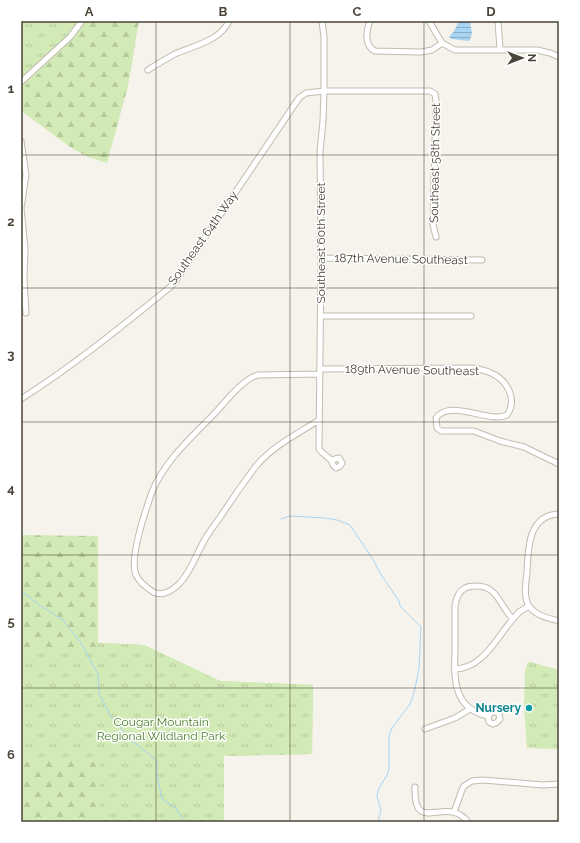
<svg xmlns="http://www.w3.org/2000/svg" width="580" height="843" font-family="Raleway,sans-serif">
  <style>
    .forest { fill: url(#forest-firs) }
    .park { fill: url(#park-tufts) }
    .water { fill: url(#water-rules) }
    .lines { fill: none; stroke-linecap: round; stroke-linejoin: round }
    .stream { stroke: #a9d4f2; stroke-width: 1 }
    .minor-casing { stroke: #c2bbae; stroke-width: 7 }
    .minor { stroke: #fff; stroke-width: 5 }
    .grid { fill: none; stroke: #4b4439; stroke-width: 1; stroke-opacity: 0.55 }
    .culture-dot { fill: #0f9aa8; stroke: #fff; stroke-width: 1.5 }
    .labels { text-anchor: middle; stroke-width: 3; stroke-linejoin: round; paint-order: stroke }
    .street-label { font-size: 12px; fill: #4b4439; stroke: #fff }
    .culture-label { font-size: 12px; font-weight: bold; fill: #0d838f; stroke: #fff; text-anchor: end }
    .park-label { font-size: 12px; fill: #4a7f2a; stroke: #fff }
    .neatline { fill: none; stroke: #4b4439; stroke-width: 1.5 }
    .grid-label { font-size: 13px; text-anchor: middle; font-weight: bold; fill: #4b4439 }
  </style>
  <defs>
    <pattern id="forest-firs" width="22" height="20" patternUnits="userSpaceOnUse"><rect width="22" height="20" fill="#d2eab5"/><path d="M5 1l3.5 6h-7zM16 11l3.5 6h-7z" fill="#b6ca9c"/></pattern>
    <pattern id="park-tufts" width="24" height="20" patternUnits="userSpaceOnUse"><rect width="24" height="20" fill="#d2eab5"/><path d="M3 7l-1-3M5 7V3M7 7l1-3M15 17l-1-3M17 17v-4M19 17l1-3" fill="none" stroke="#b6ca9c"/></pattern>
    <pattern id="water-rules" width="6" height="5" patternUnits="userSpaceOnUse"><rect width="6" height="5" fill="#a9d4f2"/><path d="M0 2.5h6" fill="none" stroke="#8caec5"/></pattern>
  </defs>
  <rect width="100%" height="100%" fill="#f6f3ec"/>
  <!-- forest -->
  <path class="forest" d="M21,21H139L128,86L107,163L88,157L73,149L21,111Z
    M21,535L98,536V643L144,645L220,681L313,685L312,754L224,756V822H21Z"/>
  <!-- park -->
  <path class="park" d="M21,21H91L25,87H21Z
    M98,643L144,645L220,681L313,685L312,754L224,756V822H100V759L21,757V649L97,651Z
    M528,662H530L559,670V749L527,748L524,709L525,670Z"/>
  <!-- water -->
  <path class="water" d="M459,21H470L472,33L470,40L468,41L452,39L449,37L454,31Z"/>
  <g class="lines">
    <!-- stream -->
    <path class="stream" d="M281,519L290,516L325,518L337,520L350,525L374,561L380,573L399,601L400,606L421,627L419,669L414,693L410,704L392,728L389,736V769L387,775L378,790L377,796L381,810L378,822
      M21,591L41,606L63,620L81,643L98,674L99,693L110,715L130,739L157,761V775L162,799L176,808L184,822"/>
    <defs>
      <path id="minor" d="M322,21L324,37V91L323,121L320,152L321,258L319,449C322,453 329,458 331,460C333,464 332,465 336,468L340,466L342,463L339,458L331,460
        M370,21C366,30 364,46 375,51L421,52L432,50L442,43
        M429,21L442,43L455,50H537L550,53L559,57
        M498,21L500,50
        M148,70C157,64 166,59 175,54C193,46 220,41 229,21
        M21,82L70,37L82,21
        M21,141L26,175L21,208L25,249L24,279L26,313
        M321,258L482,260
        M321,316H471
        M320,369L472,368C478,369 485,370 491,373C507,380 518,399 507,415C490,424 450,398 436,418L437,428L441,431H474L500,441L524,447L559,464
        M21,399C73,366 121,327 169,288L175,282L299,98L306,93L324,91H430L435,94L436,102L433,225L436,237
        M319,420C296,435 274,445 256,466C244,482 232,499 221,516C215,524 209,532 204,541C196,555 191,571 180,583C173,590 163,597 153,592C147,588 139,581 136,575C129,559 146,509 152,492C165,460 192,437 216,412C226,401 244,378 258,375L320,374
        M559,514C528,515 528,549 527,572C526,583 523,596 529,606C536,616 548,618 559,621
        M454,669C483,669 496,638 513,619L519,612L529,606
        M488,716L489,722L493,724L496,723L500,719L499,714L495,712H492L488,716C453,709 454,679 455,649C455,635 455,621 455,606C456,598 458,592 465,588C469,586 473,586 477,586C498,586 500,607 513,619
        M425,729L455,718L470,709
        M415,787C413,837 447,794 468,822
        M454,812L462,790L464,786L472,781L483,780L543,785L559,784"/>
    </defs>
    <!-- minor casing -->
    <use href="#minor" class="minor-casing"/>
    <!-- minor -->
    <use href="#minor" class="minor"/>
  </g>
  <!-- grid -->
  <path class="grid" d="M156,21V822M290,21V822M424,21V822M21,155H559M21,288H559M21,422H559M21,555H559M21,688H559"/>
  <!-- markers -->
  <circle class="culture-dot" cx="529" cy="708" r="4"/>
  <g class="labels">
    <!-- street labels -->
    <g class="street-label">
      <text transform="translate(435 163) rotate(-89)" y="4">Southeast 58th Street</text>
      <text transform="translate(203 238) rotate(-55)" y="4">Southeast 64th Way</text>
      <text transform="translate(321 243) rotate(-90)" y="4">Southeast 60th Street</text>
      <text transform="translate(401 259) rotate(1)" y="4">187th Avenue Southeast</text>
      <text transform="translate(412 370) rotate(1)" y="4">189th Avenue Southeast</text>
    </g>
    <!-- culture labels -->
    <g class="culture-label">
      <text x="521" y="712">Nursery</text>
    </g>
    <!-- park labels -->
    <g class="park-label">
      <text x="161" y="726">Cougar Mountain<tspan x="161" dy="14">Regional Wildland Park</tspan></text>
    </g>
  </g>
  <!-- border -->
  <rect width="580" height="843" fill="none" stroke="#ffffff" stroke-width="44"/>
  <!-- north arrow -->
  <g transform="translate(522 58) rotate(90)" stroke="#ffffff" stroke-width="3" paint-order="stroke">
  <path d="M0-3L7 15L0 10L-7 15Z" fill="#4b4439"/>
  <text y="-6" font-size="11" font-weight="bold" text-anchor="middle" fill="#4b4439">N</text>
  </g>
  <rect x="22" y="22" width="536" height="799" class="neatline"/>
  <g class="grid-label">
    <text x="89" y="16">A</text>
    <text x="223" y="16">B</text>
    <text x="357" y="16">C</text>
    <text x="491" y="16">D</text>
    <text x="11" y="93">1</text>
    <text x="11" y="226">2</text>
    <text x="11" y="359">3</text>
    <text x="11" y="493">4</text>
    <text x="11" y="626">5</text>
    <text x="11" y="759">6</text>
  </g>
</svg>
